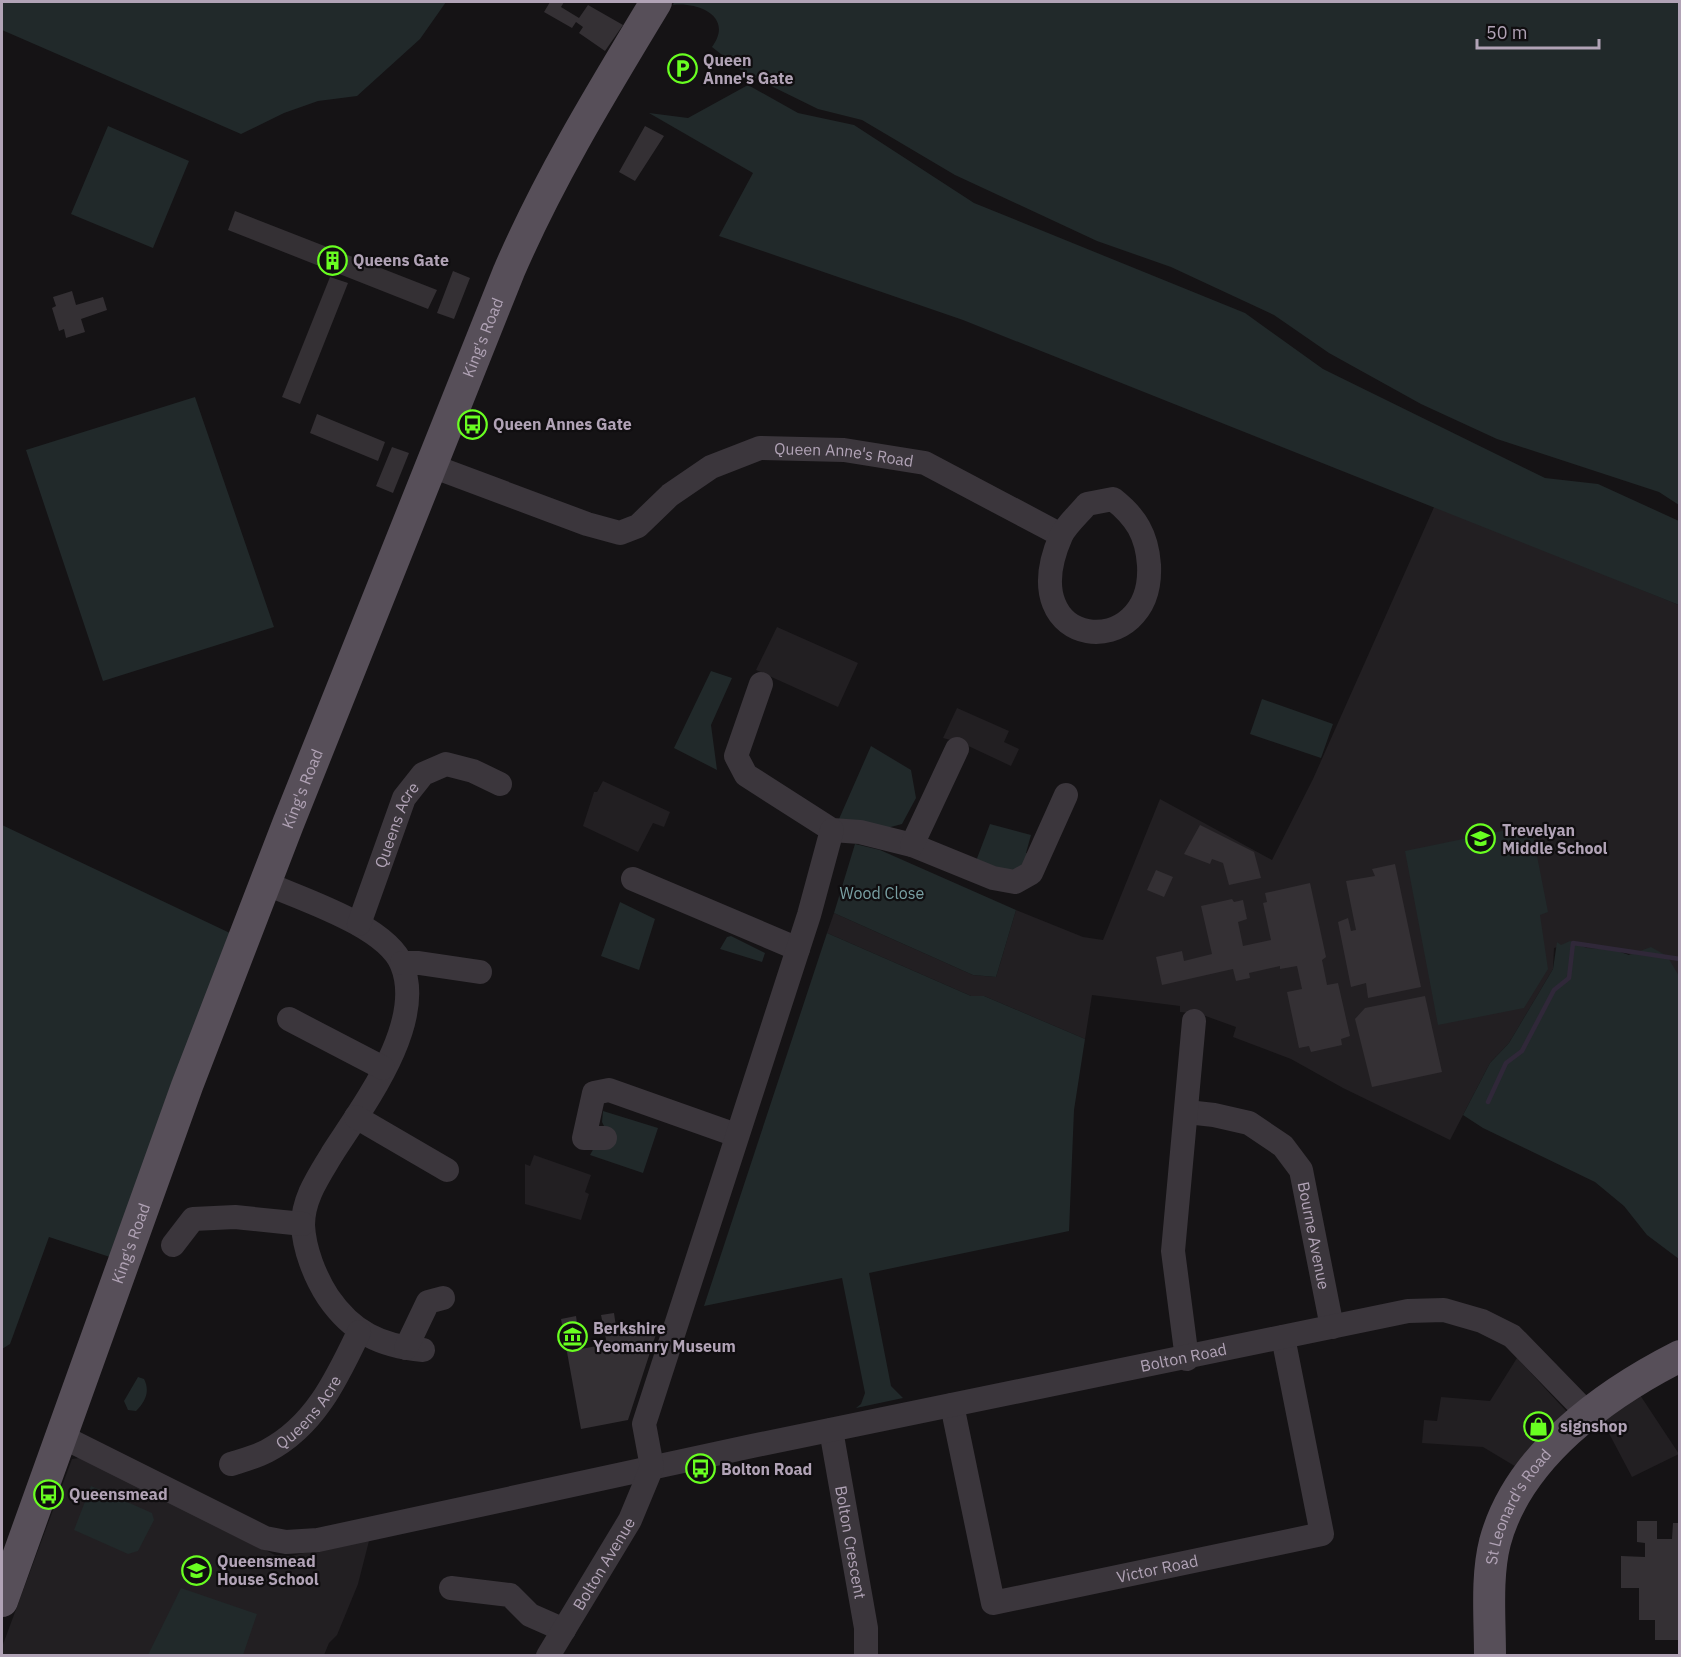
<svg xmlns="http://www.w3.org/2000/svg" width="1681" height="1657" font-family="'IBM Plex Sans',sans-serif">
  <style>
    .built { fill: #221f22 }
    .green { fill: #21292a }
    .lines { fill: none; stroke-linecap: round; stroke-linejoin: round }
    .stream { stroke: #302839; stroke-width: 4.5 }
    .building { fill: #343034 }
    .minor { stroke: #3b363c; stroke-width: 24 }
    .major { stroke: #574f59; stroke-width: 32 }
    .labels { text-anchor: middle; stroke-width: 4.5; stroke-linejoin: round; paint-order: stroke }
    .poi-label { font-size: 16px; font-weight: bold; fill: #b1a3b6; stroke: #100e10; text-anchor: start }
    .street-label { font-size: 16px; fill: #b1a3b6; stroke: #100e10 }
    .park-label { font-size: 16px; fill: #79a0a3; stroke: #100e10 }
  </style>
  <rect width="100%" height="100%" fill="#151315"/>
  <!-- built -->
  <path class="built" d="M1435,505L1679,605V976L1619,950L1587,948L1575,943L1554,948L1553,969L1509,1043L1490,1063L1450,1140L1343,1088L1291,1059L1233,1037L1236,1027L1200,1014L1180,1012V1006L1092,995L1085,1039L984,996H971L827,933L834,913L973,975L996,977L1016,910L1083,937L1103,940L1160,799L1272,860L1313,779Z
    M777,627L858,663L838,707L756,670Z
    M957,708L1009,731L1004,742L1019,749L1011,766L962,743L943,738Z
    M603,781L670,812L664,827L653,823L638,852L583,826L594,792H597Z
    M534,1155L591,1175L585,1192L589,1194L581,1220L525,1204V1164L530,1166Z
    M1517,1358L1568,1413L1518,1468L1483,1447L1422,1443L1424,1420L1437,1421L1441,1397L1490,1401Z
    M1640,1395L1679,1454L1632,1477L1603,1422Z
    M86,1457L275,1555L291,1556L370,1537L358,1584L337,1635L329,1643L324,1655L2,1656V1647L72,1459Z"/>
  <!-- green -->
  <path class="green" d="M2,2H446L420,39L357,96L318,101L284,113L241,134L2,30Z
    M674,2H1679V505L1659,492L1497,439L1421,404L1329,353L1274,315L1171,267L1097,241L955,175L862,120L818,109L745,73L712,47C734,17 699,2 673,5Z
    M748,85L798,113L854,125L974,203L1245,313L1323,369L1545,478L1598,484L1679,521V605L963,320L719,236L753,173L649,113L688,118Z
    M108,126L189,161L153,248L71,214Z
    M195,397L274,627L103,681L26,450Z
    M711,671L732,678L711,725L717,770L674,748Z
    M1262,699L1333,724L1321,758L1250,734Z
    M871,746L911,770L916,798L902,824L887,828L839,819Z
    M990,824L1031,835L1026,853L1039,857L1033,872L973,869Z
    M2,825L232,934L113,1258L49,1237L10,1344L2,1349Z
    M1531,825L1548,912L1540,915L1548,969L1524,1008L1438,1025L1405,851Z
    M855,844L880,850L1016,910L996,977L973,975L834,913Z
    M620,902L655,919L639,970L601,956Z
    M827,933L971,996H984L1085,1039L1074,1110L1069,1231L869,1273L891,1386L903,1398L856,1408L861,1404L865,1393L842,1278L704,1306Z
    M731,936L765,953L762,962L720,949L727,937Z
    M1570,941L1587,948L1612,949L1629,955L1651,947L1667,956L1679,976V1259L1647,1235L1624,1206L1595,1182L1483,1128L1463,1115L1490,1063L1509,1043L1553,969L1557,942L1561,945Z
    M603,1111L658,1128L643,1173L590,1155L605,1128L602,1122Z
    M138,1377L144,1379C150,1391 146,1401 136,1411L128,1410L124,1401Z
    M91,1486L152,1513L154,1520L138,1551L128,1554L74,1530Z
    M181,1588L257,1614L243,1655H148Z"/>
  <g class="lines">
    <!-- stream -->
    <path class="stream" d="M1488,1102L1506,1063L1522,1051L1554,990L1569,978L1573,943L1680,959"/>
  </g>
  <!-- building -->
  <path class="building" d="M550,2H564L561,7L579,18L588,5L623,25L605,51L579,33L583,27L576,22L572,28L544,12Z
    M645,126L664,136L635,181L619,172Z
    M235,211L437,290L428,309L228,230Z
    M453,271L470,278L454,319L437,313Z
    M330,277L348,283L300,404L282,397Z
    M72,291L76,305L103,297L107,310L81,319L85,332L66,338L64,329L59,331L52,308L56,306L53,297Z
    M317,414L385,442L378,461L310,433Z
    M392,447L409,453L393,493L376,486Z
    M1200,825L1254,852L1261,878L1229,885L1223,863L1212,859L1210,864L1184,854Z
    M1395,864L1421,987L1368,998L1366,983L1351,987L1338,922L1348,918L1351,931L1356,930L1346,881L1375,876L1372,869Z
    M1156,870L1173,877L1164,897L1147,890Z
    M1310,883L1326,957L1322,960L1327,985L1338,983L1350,1036L1341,1039L1342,1045L1311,1052L1309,1046L1299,1048L1287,992L1302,989L1297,966L1280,969V966L1249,973L1250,978L1236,981L1233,969L1162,985L1156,957L1182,951L1184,961L1212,954L1201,906L1232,899L1234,902L1243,900L1247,919L1238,922L1243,946L1271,940L1263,903L1267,902L1265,893Z
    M1425,996L1442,1072L1372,1087L1355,1019L1365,1008Z
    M614,1313L616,1327L634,1323L657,1331L628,1420L581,1429L561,1319L576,1316L581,1349L607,1344L601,1315Z
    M1637,1521H1657V1539H1672L1673,1523H1680V1640H1655V1620H1639V1588H1621V1556L1645,1557V1543L1637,1542Z"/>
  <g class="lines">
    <!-- minor -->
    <g class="minor">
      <path id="s1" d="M432,466L587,524L620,533L638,526L670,495L711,467L760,448L844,450L925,463L1061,535"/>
      <path d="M1113,499C1136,517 1147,535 1149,565C1154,664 1010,652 1061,536C1066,525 1079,514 1087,504Z"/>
      <path d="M761,684L736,756L746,775L832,830L860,832L912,845L993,878L1015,882L1031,873L1066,795"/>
      <path d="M912,845L957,749"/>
      <path d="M633,879L798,949"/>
      <path d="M265,883C301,899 387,926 402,965C426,1024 362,1107 332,1154C319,1176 303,1198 303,1225C304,1249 315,1277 328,1297C352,1332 380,1346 423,1350"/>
      <path id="s2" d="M359,924L404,798L423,774L446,764L473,771L500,784"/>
      <path d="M402,963H419L480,972"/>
      <path d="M289,1019L383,1068"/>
      <path id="s3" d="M1187,1112L1214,1115L1249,1123L1283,1146L1301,1170L1332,1327"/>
      <path d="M356,1117L447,1170"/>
      <path d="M605,1138H584L594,1093L609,1090L736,1135"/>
      <path d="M173,1245L193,1219L235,1217L303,1224"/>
      <path d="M406,1348L428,1302L443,1298"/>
      <path d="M1187,1359L1173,1251L1194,1021"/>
      <path id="s4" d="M952,1405L993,1603L1322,1534L1283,1337"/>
      <path id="s5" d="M831,1430L866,1628V1656"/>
      <path id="s6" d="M61,1436L265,1538L286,1542L318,1540L752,1446L1408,1311L1444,1310L1482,1321L1512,1336L1587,1413"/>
      <path id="s7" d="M231,1464C243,1460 256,1457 267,1451C315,1426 337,1378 359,1332"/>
      <path d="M451,1588L510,1595L530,1615L564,1630"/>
      <path id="s8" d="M548,1656L630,1520L652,1467L644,1424L809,915L832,830"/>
    </g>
    <!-- major -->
    <g class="major">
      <path id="s9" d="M2,1601L187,1086L288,824L509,271C550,176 603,90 656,2"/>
      <path id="s10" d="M1490,1656C1490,1619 1486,1577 1495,1542C1518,1456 1605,1394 1680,1356"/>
    </g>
  </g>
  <!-- icons -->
  <defs>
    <symbol id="parking-ring" viewBox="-11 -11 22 22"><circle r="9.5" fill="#100e10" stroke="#69fe21" stroke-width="1.5"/><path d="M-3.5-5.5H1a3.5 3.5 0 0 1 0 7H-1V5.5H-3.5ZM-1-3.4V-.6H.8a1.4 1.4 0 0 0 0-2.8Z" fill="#69fe21"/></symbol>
    <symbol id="building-ring" viewBox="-11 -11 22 22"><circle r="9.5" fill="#100e10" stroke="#69fe21" stroke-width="1.5"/><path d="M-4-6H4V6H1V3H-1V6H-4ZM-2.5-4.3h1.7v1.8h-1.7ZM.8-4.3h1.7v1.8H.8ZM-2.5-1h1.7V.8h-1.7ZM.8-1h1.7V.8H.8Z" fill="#69fe21"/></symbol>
    <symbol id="bus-ring" viewBox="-11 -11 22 22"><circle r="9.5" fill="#100e10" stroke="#69fe21" stroke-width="1.5"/><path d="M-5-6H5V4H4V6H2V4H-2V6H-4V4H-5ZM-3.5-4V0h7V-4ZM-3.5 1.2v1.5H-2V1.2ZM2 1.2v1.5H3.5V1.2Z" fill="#69fe21"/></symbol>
    <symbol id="school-ring" viewBox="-11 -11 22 22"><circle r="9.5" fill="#100e10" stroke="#69fe21" stroke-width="1.5"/><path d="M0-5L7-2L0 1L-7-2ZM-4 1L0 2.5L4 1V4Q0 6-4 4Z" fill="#69fe21"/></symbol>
    <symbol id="museum-ring" viewBox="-11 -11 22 22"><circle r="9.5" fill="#100e10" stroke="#69fe21" stroke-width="1.5"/><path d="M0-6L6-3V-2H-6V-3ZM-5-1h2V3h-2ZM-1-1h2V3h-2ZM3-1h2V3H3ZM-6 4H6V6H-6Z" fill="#69fe21"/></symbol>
    <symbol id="shop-ring" viewBox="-11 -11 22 22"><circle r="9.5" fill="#100e10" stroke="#69fe21" stroke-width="1.5"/><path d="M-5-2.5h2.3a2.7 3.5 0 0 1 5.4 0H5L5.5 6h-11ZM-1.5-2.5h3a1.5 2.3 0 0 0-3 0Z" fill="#69fe21"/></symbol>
  </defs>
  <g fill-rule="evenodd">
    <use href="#parking-ring" x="666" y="52" width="33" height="33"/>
    <use href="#building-ring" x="316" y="244" width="33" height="33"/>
    <use href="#bus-ring" x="456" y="408" width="33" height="33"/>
    <use href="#school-ring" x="1464" y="822" width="33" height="33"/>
    <use href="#museum-ring" x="556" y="1320" width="33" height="33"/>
    <use href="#shop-ring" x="1522" y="1410" width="33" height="33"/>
    <use href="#bus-ring" x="684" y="1452" width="33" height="33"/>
    <use href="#bus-ring" x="32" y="1478" width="33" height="33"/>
    <use href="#school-ring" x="180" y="1554" width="33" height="33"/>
  </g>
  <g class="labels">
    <!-- poi labels -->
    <g class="poi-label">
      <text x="703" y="66">Queen<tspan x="703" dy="18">Anne's Gate</tspan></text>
      <text x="353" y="266">Queens Gate</text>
      <text x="493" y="430">Queen Annes Gate</text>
      <text x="1502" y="836">Trevelyan<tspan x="1502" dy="18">Middle School</tspan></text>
      <text x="593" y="1334">Berkshire<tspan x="593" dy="18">Yeomanry Museum</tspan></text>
      <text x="1560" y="1432">signshop</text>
      <text x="721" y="1475">Bolton Road</text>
      <text x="69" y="1500">Queensmead</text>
      <text x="217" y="1567">Queensmead<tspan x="217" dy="18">House School</tspan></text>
    </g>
    <!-- street labels -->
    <g class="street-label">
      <text dy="6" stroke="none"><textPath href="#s9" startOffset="1352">King's Road</textPath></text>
      <text dy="6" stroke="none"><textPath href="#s1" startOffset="450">Queen Anne's Road</textPath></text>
      <text dy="6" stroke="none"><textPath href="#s9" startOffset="866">King's Road</textPath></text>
      <text dy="6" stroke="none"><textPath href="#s2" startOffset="106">Queens Acre</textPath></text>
      <text dy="6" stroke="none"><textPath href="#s3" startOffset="201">Bourne Avenue</textPath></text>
      <text dy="6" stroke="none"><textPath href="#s9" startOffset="380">King's Road</textPath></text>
      <text dy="6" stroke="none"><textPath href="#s6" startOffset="1166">Bolton Road</textPath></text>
      <text dy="6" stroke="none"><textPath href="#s7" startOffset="96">Queens Acre</textPath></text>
      <text dy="6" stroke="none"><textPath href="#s10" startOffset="156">St Leonard's Road</textPath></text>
      <text dy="6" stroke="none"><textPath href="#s5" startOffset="114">Bolton Crescent</textPath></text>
      <text dy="6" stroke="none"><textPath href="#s8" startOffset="108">Bolton Avenue</textPath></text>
      <text dy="6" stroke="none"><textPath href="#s4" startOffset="370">Victor Road</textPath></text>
    </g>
    <!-- park labels -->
    <g class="park-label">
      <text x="882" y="899">Wood Close</text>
    </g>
  </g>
  <!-- border -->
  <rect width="1681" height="1657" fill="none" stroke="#b1a3b6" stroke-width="6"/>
  <!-- scale -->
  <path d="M1477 39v9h122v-9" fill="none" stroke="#b1a3b6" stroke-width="3"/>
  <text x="1486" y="39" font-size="18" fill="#b1a3b6" stroke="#100e10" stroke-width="4.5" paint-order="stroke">50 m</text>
</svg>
